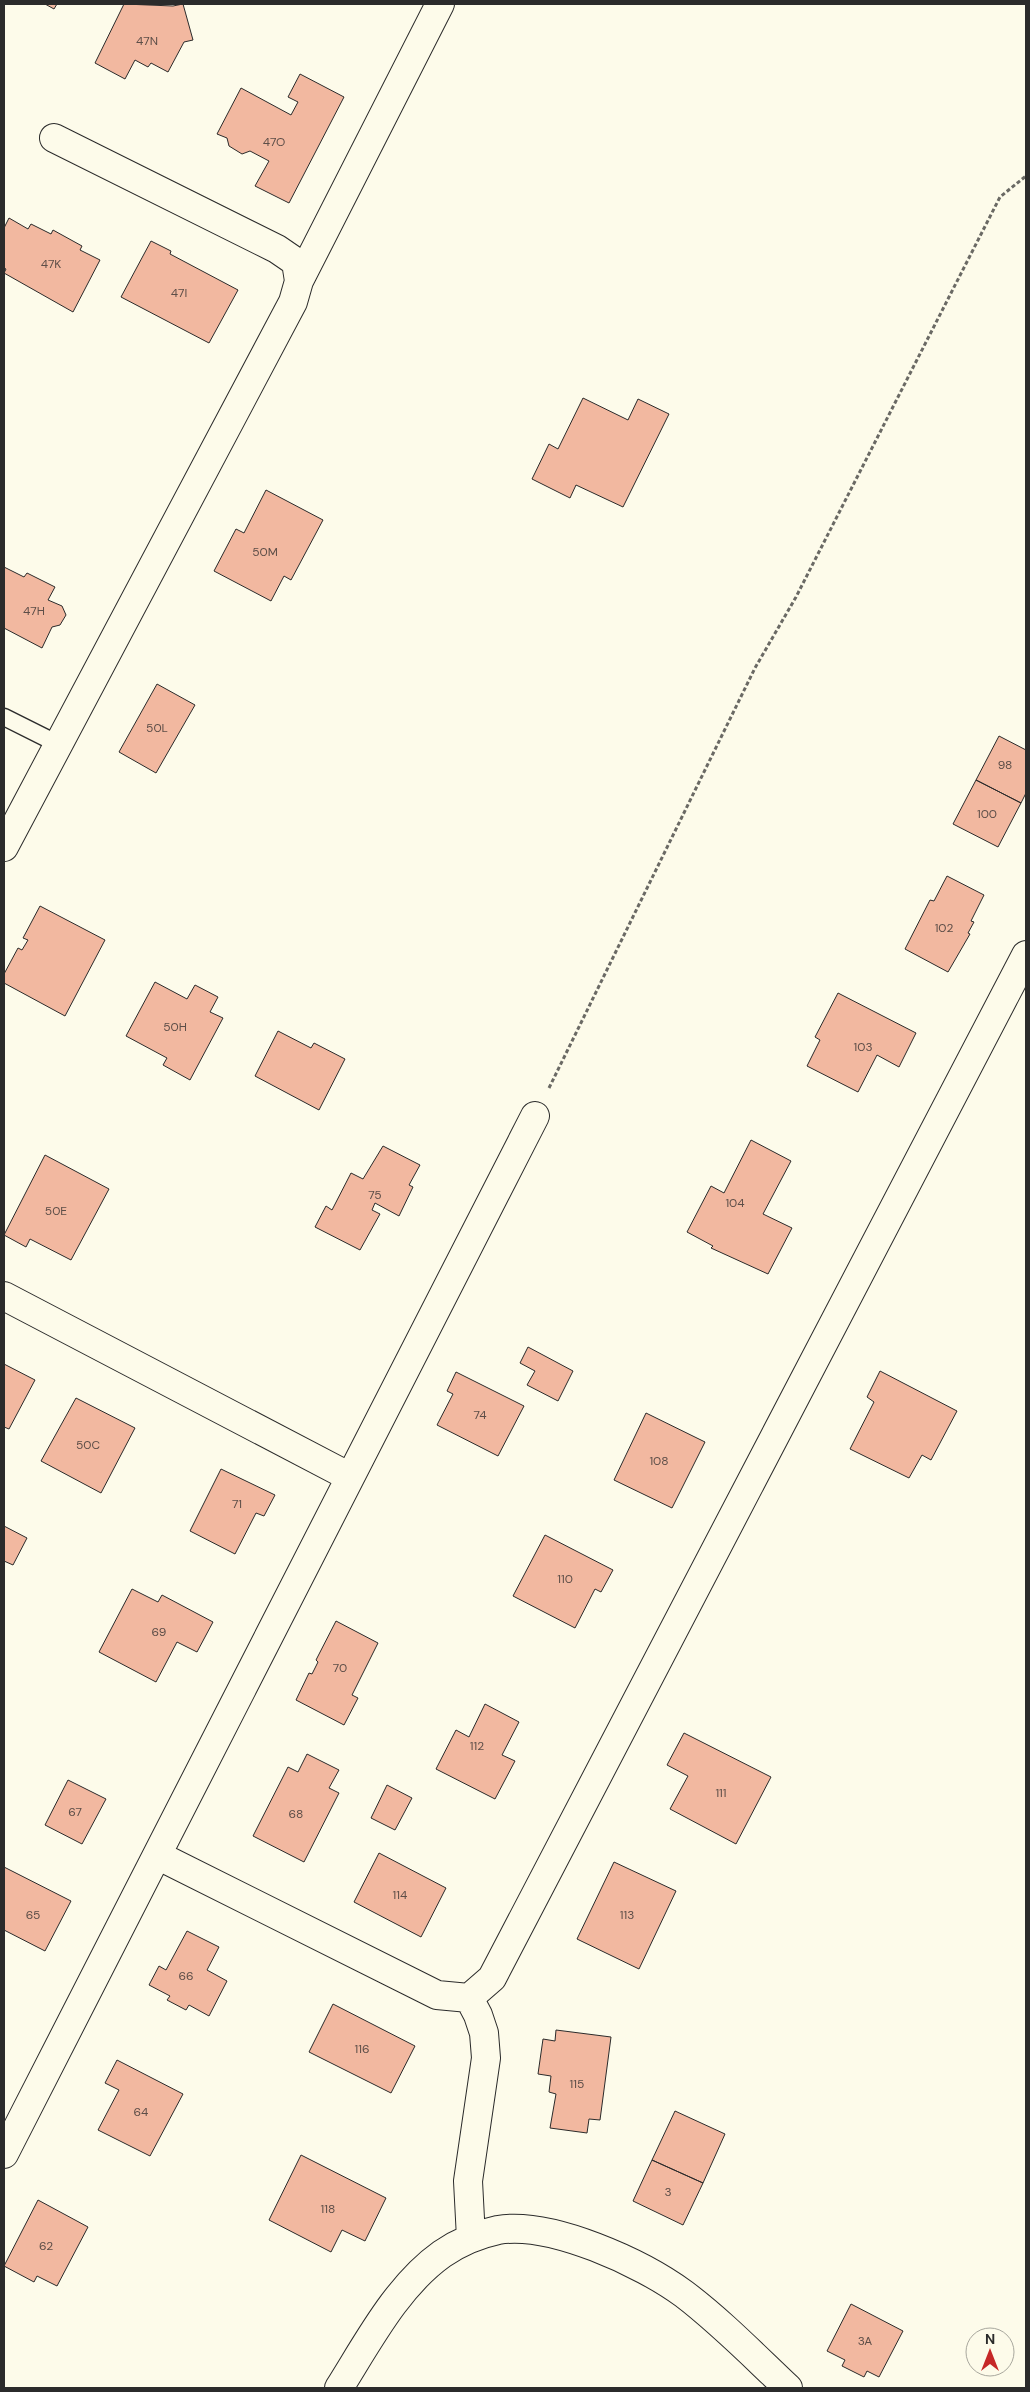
<svg xmlns="http://www.w3.org/2000/svg" width="1030" height="2392" font-family="'DM Sans',sans-serif">
  <style>
    .building { fill: #f2b8a0; stroke: #2b2b2b }
    .lines { fill: none; stroke-linecap: round; stroke-linejoin: round }
    .lane-casing { stroke: #2b2b2b; stroke-width: 19 }
    .street-casing { stroke: #2b2b2b; stroke-width: 30 }
    .path { stroke: #6a6964; stroke-width: 3; stroke-dasharray: 4 2.5; stroke-linecap: butt }
    .lane { stroke: #fdfbea; stroke-width: 16 }
    .street { stroke: #fdfbea; stroke-width: 28 }
    .labels { text-anchor: middle; stroke-width: 4; stroke-linejoin: round; paint-order: stroke }
    .number-label { font-size: 12px; fill: #5d4e48 }
  </style>
  <rect width="100%" height="100%" fill="#fdfbea"/>
  <!-- building -->
  <path class="building" d="M45,4H57L54,9Z
    M124,4L173,6L183,4L193,40L184,42L168,72L151,63L148,67L135,60L125,79L95,63Z
    M300,74L344,97L289,203L255,186L269,161L250,151L242,154L229,146L227,138L217,134L241,88L291,115L298,102L288,97Z
    M9,218L28,229L31,224L51,234L53,230L82,246L80,250L100,260L73,312L4,273L6,269L4,268V228Z
    M151,241L171,251L170,254L238,290L209,343L121,297Z
    M583,398L628,420L638,399L669,414L623,507L576,485L570,498L532,479L549,444L558,449Z
    M266,490L323,520L291,580L284,576L271,601L214,571L236,529L244,533Z
    M4,567L24,577L27,573L55,587L48,600L62,606L66,615L60,625L52,627L42,648L4,628Z
    M157,684L195,705L156,773L119,752Z
    M999,736L1026,750V793L1021,803L976,780Z
    M976,780L1021,803L998,847L953,824Z
    M947,876L984,895L971,921L974,922L968,933L970,934L948,972L905,949L930,900L934,901Z
    M40,906L105,940L65,1016L4,983V974L18,948L22,950L28,940L23,938Z
    M155,982L187,999L195,985L218,997L210,1012L223,1018L190,1080L163,1065L167,1058L126,1036Z
    M838,993L916,1033L899,1067L877,1055L858,1092L807,1066L820,1040L815,1037Z
    M278,1031L311,1048L314,1043L345,1059L319,1110L255,1076Z
    M751,1140L791,1161L763,1214L792,1228L768,1274L711,1248L713,1246L687,1232L711,1186L724,1193Z
    M383,1146L420,1165L409,1185L413,1187L399,1216L375,1203L372,1210L380,1214L360,1250L315,1227L326,1206L332,1210L351,1173L363,1179Z
    M45,1155L109,1189L71,1260L30,1239L26,1247L4,1235Z
    M528,1347L573,1371L558,1401L527,1385L535,1371L520,1363Z
    M4,1364L35,1380L9,1429L4,1427Z
    M880,1371L957,1411L931,1460L922,1455L909,1478L850,1449L874,1402L867,1397Z
    M456,1372L524,1406L498,1456L437,1425L453,1394L447,1391Z
    M76,1398L135,1428L101,1493L41,1461Z
    M646,1413L705,1442L672,1508L614,1480Z
    M221,1469L275,1495L264,1516L256,1513L235,1554L190,1531Z
    M4,1526L27,1538L13,1565L4,1561Z
    M545,1535L613,1570L601,1592L595,1589L575,1628L513,1596Z
    M132,1589L158,1602L162,1595L213,1622L197,1652L177,1642L156,1682L99,1652Z
    M336,1621L378,1643L352,1695L358,1698L344,1725L296,1700L309,1673L312,1674L318,1662L316,1660Z
    M485,1704L519,1722L502,1755L515,1761L495,1799L436,1769L456,1730L469,1737Z
    M684,1733L771,1777L736,1844L670,1809L688,1776L667,1765Z
    M307,1754L339,1770L329,1788L339,1793L304,1862L253,1836L288,1767L298,1772Z
    M68,1780L106,1799L82,1844L45,1825Z
    M387,1785L412,1798L395,1830L371,1818Z
    M379,1853L446,1888L421,1937L354,1902Z
    M614,1862L676,1891L639,1969L577,1939Z
    M4,1867L71,1901L45,1951L4,1930Z
    M187,1931L219,1947L207,1970L227,1981L209,2016L189,2005L186,2010L167,2000L170,1996L149,1985L159,1966L166,1970Z
    M333,2004L415,2046L391,2093L309,2052Z
    M556,2030L611,2037L600,2120L589,2119L587,2133L550,2128L556,2094L549,2092L551,2076L538,2074L543,2039L555,2041Z
    M117,2060L183,2094L150,2156L98,2130L119,2090L105,2083Z
    M675,2111L725,2134L703,2183L652,2160Z
    M301,2155L386,2198L365,2241L342,2230L331,2252L269,2220Z
    M652,2160L703,2183L683,2225L633,2201Z
    M38,2200L88,2227L57,2286L37,2276L34,2282L4,2266Z
    M851,2304L903,2331L879,2377L867,2371L864,2377L842,2366L845,2360L827,2351Z"/>
  <g class="lines">
    <defs>
      <path id="lane" d="M4,717L58,744"/>
      <path id="street" d="M299,281L440,4
        M4,847L293,302L299,281L296,262L277,249L54,138
        M4,1296L350,1477
        M157,1855L437,1995L469,1998L492,1978L1026,955
        M469,1998L478,2015L484,2033L486,2058L468,2181L471,2238
        M4,2154L535,1116
        M339,2388C368,2342 397,2286 442,2254C458,2243 479,2234 498,2230C551,2221 642,2263 684,2294C721,2322 754,2356 788,2388"/>
    </defs>
    <!-- lane casing -->
    <use href="#lane" class="lane-casing"/>
    <!-- street casing -->
    <use href="#street" class="street-casing"/>
    <!-- path -->
    <path class="path" d="M549,1088L755,668L796,597L1000,197L1026,176"/>
    <!-- lane -->
    <use href="#lane" class="lane"/>
    <!-- street -->
    <use href="#street" class="street"/>
  </g>
  <g class="labels">
    <!-- number labels -->
    <g class="number-label">
      <text x="147" y="45">47N</text>
      <text x="274" y="146">47O</text>
      <text x="51" y="268">47K</text>
      <text x="179" y="297">47I</text>
      <text x="265" y="556">50M</text>
      <text x="34" y="615">47H</text>
      <text x="157" y="732">50L</text>
      <text x="1005" y="769">98</text>
      <text x="987" y="818">100</text>
      <text x="944" y="932">102</text>
      <text x="175" y="1031">50H</text>
      <text x="863" y="1051">103</text>
      <text x="375" y="1199">75</text>
      <text x="735" y="1207">104</text>
      <text x="56" y="1215">50E</text>
      <text x="480" y="1419">74</text>
      <text x="88" y="1449">50C</text>
      <text x="659" y="1465">108</text>
      <text x="237" y="1508">71</text>
      <text x="565" y="1583">110</text>
      <text x="159" y="1636">69</text>
      <text x="340" y="1672">70</text>
      <text x="477" y="1750">112</text>
      <text x="721" y="1797">111</text>
      <text x="75" y="1816">67</text>
      <text x="296" y="1818">68</text>
      <text x="400" y="1899">114</text>
      <text x="33" y="1919">65</text>
      <text x="627" y="1919">113</text>
      <text x="186" y="1980">66</text>
      <text x="362" y="2053">116</text>
      <text x="577" y="2088">115</text>
      <text x="141" y="2116">64</text>
      <text x="668" y="2196">3</text>
      <text x="328" y="2213">118</text>
      <text x="46" y="2250">62</text>
      <text x="865" y="2345">3A</text>
    </g>
  </g>
  <!-- border -->
  <rect width="1030" height="2392" fill="none" stroke="#2b2b2b" stroke-width="10"/>
  <!-- north arrow -->
  <g transform="translate(990 2352)"><circle r="24" fill="#fdfbea" stroke="#a9a89e"/>
  <path d="M0-4L9 19L0 12L-9 19Z" fill="#c62828"/>
  <text y="-8" font-size="14" font-weight="bold" text-anchor="middle" fill="#2b2b2b">N</text>
  </g>
</svg>
